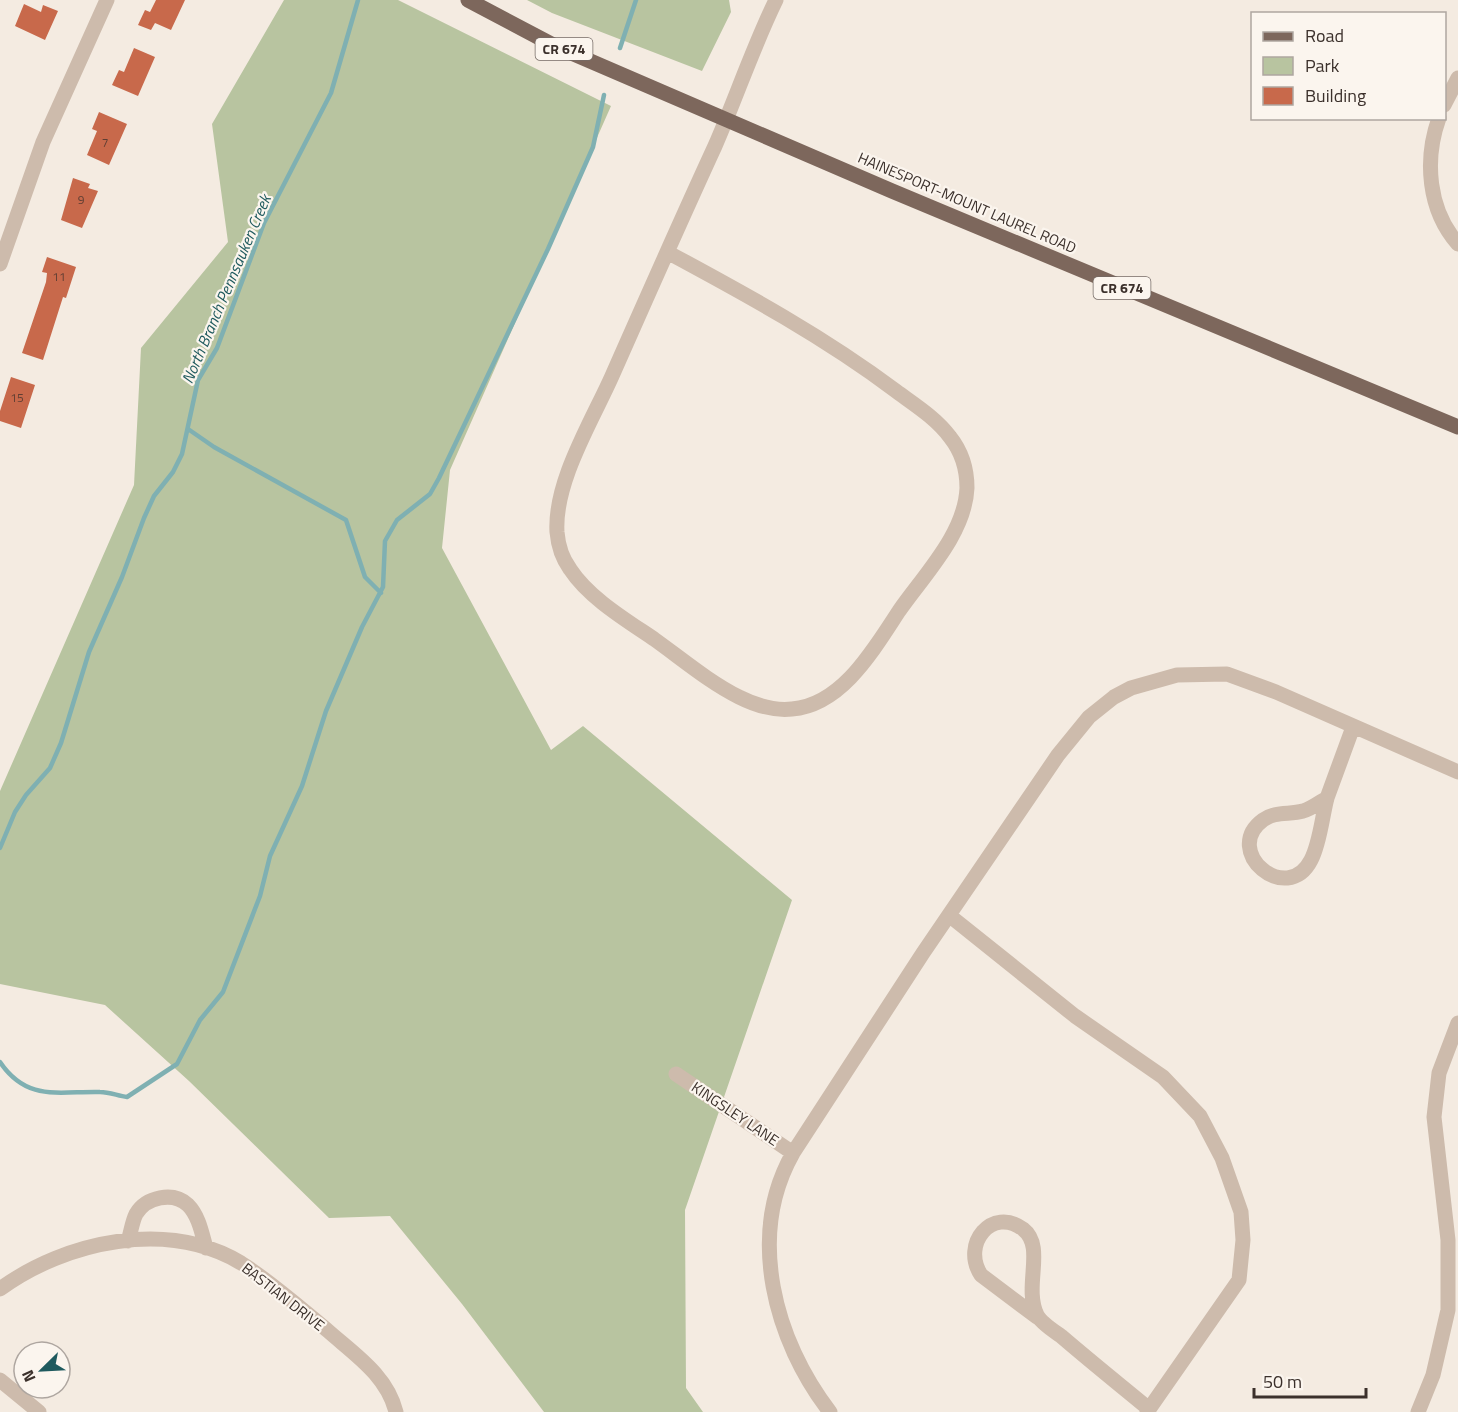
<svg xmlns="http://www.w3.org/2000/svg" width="1458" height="1412" font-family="'Titillium Web',sans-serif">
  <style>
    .green { fill: #b8c4a0 }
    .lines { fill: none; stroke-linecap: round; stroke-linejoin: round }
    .stream { stroke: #7fb0b2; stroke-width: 4.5 }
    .building { fill: #c8694b }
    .minor { stroke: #cdbbac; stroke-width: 15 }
    .major { stroke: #7d675c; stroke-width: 15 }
    .labels { text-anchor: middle; stroke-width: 4.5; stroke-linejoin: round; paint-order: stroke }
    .number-label { font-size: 12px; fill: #5e3e33 }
    .shield { fill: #fbf5ee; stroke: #756b66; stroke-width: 1.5 }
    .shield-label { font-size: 14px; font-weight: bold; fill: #3b302b }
    .street-label { font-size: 15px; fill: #3b302b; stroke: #fbf5ee }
    .water-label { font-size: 16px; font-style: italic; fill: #1f5a5e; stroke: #fbf5ee }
  </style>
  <rect width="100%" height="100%" fill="#f4ebe1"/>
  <!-- green -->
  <path class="green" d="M284,0H398L611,106L450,470L442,548L551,750L583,726L792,900L685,1210L686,1388L703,1412H544L462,1304L390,1216L329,1218L189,1081L105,1005L0,984V791L134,485L141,348L228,242L212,124Z
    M527,0H729L731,12L702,71L552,13Z"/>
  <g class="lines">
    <!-- stream -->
    <path class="stream" d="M620,48L636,0
      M188,429L214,447L346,520L365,577L381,593
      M0,848L15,812L26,795L50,768L61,743L89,652L122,577L144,518L154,496L173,472L182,454L198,380L217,348L264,223L331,93L358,0
      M0,1062C27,1102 59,1091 100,1092C110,1092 118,1096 127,1097L177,1064L200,1020L223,992L260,896L270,856L302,786L326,711L362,627L383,587L385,541L397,520L430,494L439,478L548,249L593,147L604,95"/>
  </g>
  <!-- building -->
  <path class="building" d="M156,0H185L171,30L155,23L151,30L138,25L145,10L150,12Z
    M24,4L41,12L43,5L58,11L45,40L15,26Z
    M134,48L155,57L138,96L112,85L119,70L124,72Z
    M99,112L127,124L109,165L87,155L97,131L92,129Z
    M73,178L90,184L88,188L98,191L82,228L61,220Z
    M47,257L76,267L66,298L63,297L43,360L22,353L46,282L47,273L42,272Z
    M11,377L35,385L21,428L0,421V411Z"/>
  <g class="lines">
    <!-- minor -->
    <path class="minor" d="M1444,105L1458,78
      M1439,118C1424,160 1428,210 1458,244
      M667,252C747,295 824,337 896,391C915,405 936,418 950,437C962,452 967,470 967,488C965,534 924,575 899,611C874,649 842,705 792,709C774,711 755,705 739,697C709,682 682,659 654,639C626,620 589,598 570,569C562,558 558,544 557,532C554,482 592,421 612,376C646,299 680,222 715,146C736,98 753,47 776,0
      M0,264L43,142L107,0
      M1327,798C1322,817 1320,843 1311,860C1287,907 1221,851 1263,820C1275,811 1290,815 1303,811C1311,809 1320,802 1327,798L1353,727
      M950,916L1075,1016L1163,1077L1200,1116L1222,1158L1241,1212L1243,1240L1239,1280L1147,1412
      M676,1074L793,1153
      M128,1241C131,1232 132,1222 136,1214C146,1197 173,1191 188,1205C199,1216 202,1234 206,1248
      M0,1289C66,1241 167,1219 241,1263C271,1282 299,1307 327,1330C354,1354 387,1375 396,1412
      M1037,1317L981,1275C961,1244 992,1206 1023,1229C1046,1247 1023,1286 1037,1315C1041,1323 1054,1331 1061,1336C1090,1361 1120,1385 1149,1409
      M0,1380L39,1412
      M830,1412C775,1341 746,1236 793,1153L923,953L1058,755L1089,717L1114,697L1131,688L1177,675L1227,674L1276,692L1458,772
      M1418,1412L1433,1375L1448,1310V1240L1434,1117L1439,1073L1458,1023"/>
    <!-- major -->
    <path class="major" d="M468,0L553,45L892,191L1458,427"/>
  </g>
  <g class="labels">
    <!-- number labels -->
    <g class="number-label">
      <text x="105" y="147">7</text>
      <text x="81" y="204">9</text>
      <text x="59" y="281">11</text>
      <text x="17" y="402">15</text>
    </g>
    <!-- shield labels -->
    <g class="shield">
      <rect x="535.5" y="38" width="57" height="22" rx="4.5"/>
      <rect x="1093.5" y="277" width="57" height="22" rx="4.5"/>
    </g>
    <g class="shield-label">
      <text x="564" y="54">CR 674</text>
      <text x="1122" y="293">CR 674</text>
    </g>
    <!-- street labels -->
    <g class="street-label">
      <text transform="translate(967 203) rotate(23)" y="5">HAINESPORT-MOUNT LAUREL ROAD</text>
      <text transform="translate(735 1114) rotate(34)" y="5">KINGSLEY LANE</text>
      <text transform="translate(283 1297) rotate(38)" y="5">BASTIAN DRIVE</text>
    </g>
    <!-- water labels -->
    <g class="water-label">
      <text transform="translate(226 289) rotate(-67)" y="6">North Branch Pennsauken Creek</text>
    </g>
  </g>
  <!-- legend -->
  <rect x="1251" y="12" width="195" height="108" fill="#fbf5ee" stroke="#aea6a0" stroke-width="1.5"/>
  <rect x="1263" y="32" width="30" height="9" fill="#7d675c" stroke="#aea6a0" stroke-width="1.5"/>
  <text x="1305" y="42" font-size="18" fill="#3b302b">Road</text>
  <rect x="1263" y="57" width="30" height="18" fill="#b8c4a0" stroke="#aea6a0" stroke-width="1.5"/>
  <text x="1305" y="72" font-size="18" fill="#3b302b">Park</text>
  <rect x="1263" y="87" width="30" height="18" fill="#c8694b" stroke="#aea6a0" stroke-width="1.5"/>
  <text x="1305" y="102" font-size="18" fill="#3b302b">Building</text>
  <!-- north arrow -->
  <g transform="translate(42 1370) rotate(246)"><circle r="28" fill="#fbf5ee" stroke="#aea6a0" stroke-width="1.5"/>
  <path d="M0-4.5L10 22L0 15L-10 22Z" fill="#1f5a5e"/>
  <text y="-9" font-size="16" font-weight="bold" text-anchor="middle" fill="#3b302b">N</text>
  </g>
  <!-- scale -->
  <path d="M1254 1388v9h112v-9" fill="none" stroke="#3b302b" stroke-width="3"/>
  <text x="1263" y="1388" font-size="18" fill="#3b302b" stroke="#fbf5ee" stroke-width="4.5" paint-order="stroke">50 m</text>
</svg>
